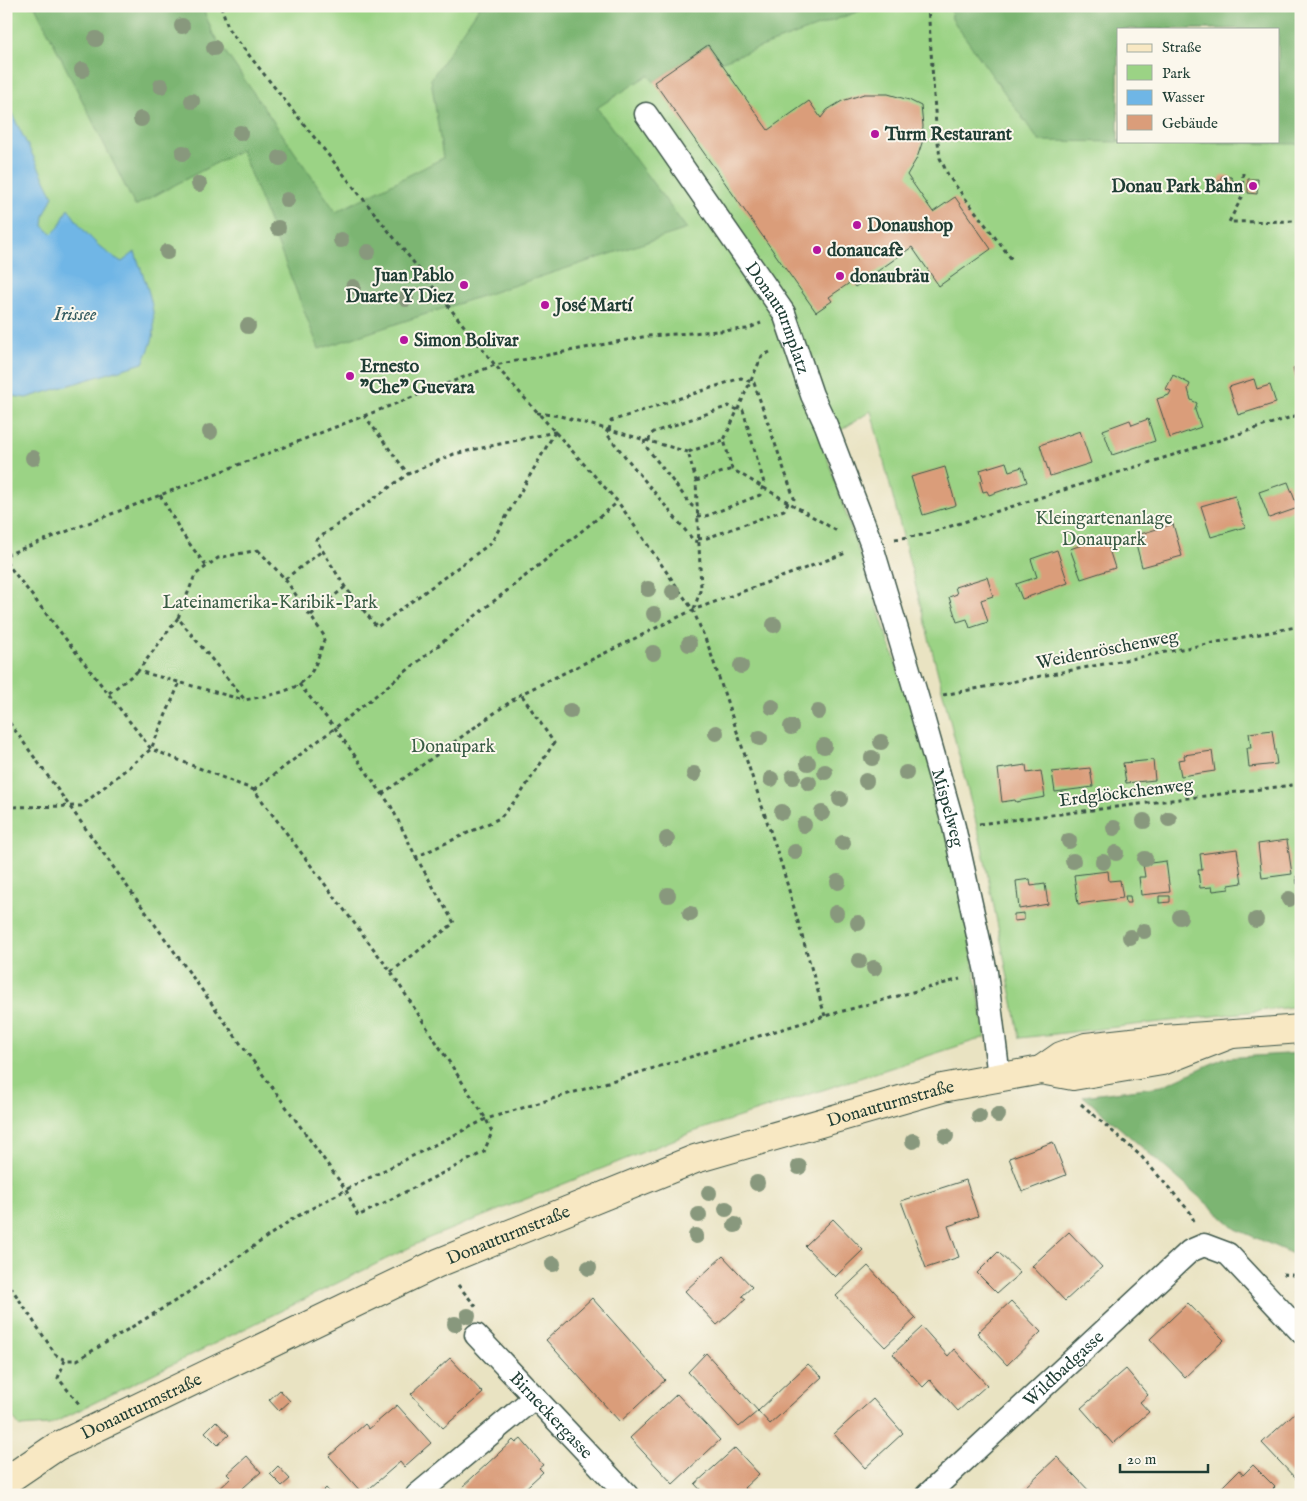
<svg xmlns="http://www.w3.org/2000/svg" width="1307" height="1501" font-family="'IM FELL English',serif">
  <style>
    .green { fill: #9bd385; stroke: #5d885c; fill-rule: evenodd }
    .forest { fill: #7cb572; stroke: #4e7953; fill-rule: evenodd }
    .water { fill: #6fb6e6; stroke: #477a8d }
    .building { fill: #da9d7a }
    .lines { fill: none; stroke-linecap: round; stroke-linejoin: round }
    .minor-casing { stroke: #3d5649; stroke-width: 25 }
    .secondary-casing { stroke: #3d5649; stroke-width: 30 }
    .path { stroke: #3d5649; stroke-width: 3; stroke-dasharray: 4 4; stroke-linecap: butt }
    .minor { stroke: #fff; stroke-width: 22 }
    .secondary { stroke: #f8e8c3; stroke-width: 28 }
    .tree { fill: #88987d }
    .poi-dot { fill: #b5179e; stroke: #fbf7ec; stroke-width: 2 }
    .labels { text-anchor: middle; stroke-width: 4; stroke-linejoin: round; paint-order: stroke }
    .poi-label { font-size: 18px; font-weight: bold; fill: #1f3d34; stroke: #fbf7ec; text-anchor: start }
    .street-label { font-size: 18px; fill: #1f3d34; stroke: #fbf7ec }
    .park-label { font-size: 18px; fill: #385b44; stroke: #fbf7ec }
    .water-label { font-size: 19px; font-style: italic; fill: #335b60; stroke: #fbf7ec }
  </style>
  <rect width="100%" height="100%" fill="#fbf7ec"/>
  <filter id="ink" filterUnits="userSpaceOnUse"><feTurbulence type="fractalNoise" baseFrequency=".02" numOctaves="2"/><feDisplacementMap in="SourceGraphic" scale="10" xChannelSelector="R" yChannelSelector="G"/><feConvolveMatrix kernelMatrix="1 2 1 2 8 2 1 2 1" color-interpolation-filters="sRGB"/></filter>
  <filter id="wash" filterUnits="userSpaceOnUse"><feTurbulence type="fractalNoise" baseFrequency=".0096" numOctaves="4" result="noise"/><feDisplacementMap in="SourceGraphic" scale="20" xChannelSelector="R" yChannelSelector="G"/><feGaussianBlur stdDeviation="1.12" result="paint"/><feColorMatrix in="noise" values="0 0 0 0 0 0 0 0 0 0 0 0 0 0 0 0 0 1.4 0 .05"/><feComposite in="paint" operator="in"/></filter>
  <g filter="url(#wash)">
    <rect width="100%" height="100%" fill="#e9e3c2"/>
    <!-- green -->
    <path class="green" d="M6,6H1301V1006L1020,1038L982,846L871,411L822,442L948,818L986,1037L693,1132L429,1238L49,1425L20,1427L6,1409ZM1118,29H1278V141H1118Z"/>
    <!-- forest -->
    <path class="forest" d="M35,6H202L213,34L336,212L443,158L431,79L480,6H873L720,62L708,45L654,82L648,75L597,108L687,229L319,349L241,150L135,206Z
      M951,6H1301V144L1039,141L952,19ZM1118,29H1278V141H1118Z
      M1301,1053V1262L1295,1255L1236,1229L1083,1096L1162,1086L1224,1058Z"/>
    <!-- water -->
    <path class="water" d="M6,69L10,110L53,196L44,216L43,226L52,234L59,227L68,208C82,230 98,249 122,262L135,252C143,276 154,300 154,325C155,338 148,352 143,363L26,398L6,395Z"/>
    <g id="blocks">
      <!-- building -->
      <path class="building" d="M708,45L768,130L809,101L821,118L827,110L842,101L864,94H888L909,100L921,106L923,126L922,143L917,158L907,175L933,212L955,197L991,249L939,286L912,247L855,287L851,282L829,297L832,301L816,312L654,82Z
        M1222,176L1231,177L1236,185L1231,193H1221L1217,184Z
        M1248,179H1258L1257,194L1248,193Z
        M1301,366V393L1299,394L1293,368Z
        M1173,375L1190,384L1188,389L1191,400L1197,403L1195,410L1201,427L1170,438L1157,399L1169,395L1171,391L1166,389Z
        M1254,379L1257,389L1270,385L1276,403L1238,415L1229,387Z
        M1148,419L1155,441L1112,455L1103,430L1130,420L1132,425Z
        M1080,431L1091,463L1050,476L1040,445Z
        M1006,462L1009,471L1022,467L1027,482L989,495L987,491L983,492L980,482L983,481L980,470Z
        M945,467L956,505L923,515L911,477Z
        M1288,482L1298,508L1269,518L1259,492Z
        M1235,496L1245,527L1211,537L1201,506Z
        M1173,524L1182,556L1142,567L1134,536Z
        M1105,537L1115,568L1081,579L1070,549Z
        M1057,550L1068,583L1022,599L1016,584L1037,577L1031,559Z
        M987,577L993,596L981,600L988,622L970,628L967,619L957,622L949,597L957,594L955,587Z
        M1272,730L1277,764L1249,767L1247,748H1251L1249,733Z
        M1212,751L1215,771L1181,776L1178,760L1185,759L1184,755Z
        M1153,760L1155,780L1126,783L1123,763Z
        M1026,765L1027,773L1041,771L1045,797L1016,802L1015,800L1002,802L998,769Z
        M1090,768L1093,787L1055,792L1052,772Z
        M1287,840L1292,874L1262,878L1258,844Z
        M1237,849L1242,883L1229,885V889L1213,891L1212,887L1200,888L1198,870H1202L1200,854Z
        M1166,861L1170,892L1141,895L1139,877H1145L1143,864Z
        M1108,871L1109,881L1120,880L1123,898L1078,904L1074,875Z
        M1296,876H1301V884H1297Z
        M1030,879L1031,886L1045,884L1048,904L1019,909L1016,881Z
        M1125,896H1130L1131,903H1126Z
        M1159,896H1170V902L1159,903Z
        M1024,913V920L1014,921V914Z
        M1053,1142L1066,1175L1022,1192L1009,1158Z
        M966,1180L978,1216L948,1226L959,1257L926,1268L901,1201Z
        M833,1219L863,1250L835,1277L805,1246Z
        M1069,1232L1102,1267L1065,1301L1032,1266Z
        M998,1252L1020,1273L997,1293L977,1273Z
        M723,1256L752,1287L742,1296L746,1299L717,1325L685,1291Z
        M868,1266L916,1318L885,1347L836,1296Z
        M592,1298L665,1380L620,1422L546,1340Z
        M1011,1301L1041,1332L1007,1365L977,1333Z
        M1188,1303L1224,1340L1185,1377L1150,1339Z
        M922,1327L948,1356L954,1349L987,1385L958,1411L930,1380L923,1387L893,1354Z
        M706,1353L758,1411L739,1427L688,1372Z
        M450,1358L483,1393L443,1428L411,1394Z
        M808,1364L822,1377L770,1424L758,1411Z
        M1126,1369L1148,1395L1140,1402L1149,1412L1113,1444L1081,1408Z
        M280,1390L290,1401L279,1411L269,1400Z
        M677,1394L720,1440L673,1484L630,1438Z
        M873,1399L903,1433L865,1468L834,1434Z
        M397,1405L431,1443L404,1467L400,1462L363,1494L329,1456L365,1424L369,1429Z
        M1301,1407V1476L1297,1480L1262,1443Z
        M216,1421L229,1435L218,1445L205,1432Z
        M521,1439L543,1465L539,1468L543,1472L518,1495H469L462,1487L513,1440L516,1443Z
        M735,1448L759,1474L744,1488L750,1495H705L695,1484Z
        M247,1456L261,1472L235,1495H213L231,1478L227,1474Z
        M1057,1457L1093,1495H1029L1023,1489Z
        M1253,1465L1275,1487L1267,1495H1214L1239,1470L1243,1475Z
        M278,1466L290,1479L282,1486L270,1474Z
        M326,1488L332,1495H319Z"/>
    </g>
  </g>
  <g filter="url(#ink)">
    <use href="#blocks" fill-opacity="0" stroke="#3d5649" stroke-width="1"/>
    <g class="lines">
      <defs>
        <g id="minor">
          <path id="s1" d="M646,114L784,313L812,395L826,425L871,543L918,700L954,827L986,972L999,1077"/>
          <path id="s2" d="M476,1335L627,1495"/>
          <path d="M417,1495L535,1397"/>
          <path id="s3" d="M927,1495L1190,1251L1204,1245L1228,1254L1301,1332"/>
        </g>
        <g id="secondary">
          <path d="M1041,1070L1061,1056L1086,1047L1150,1040L1301,1029"/>
          <path id="s4" d="M6,1481L56,1447L438,1263L695,1159L942,1088L1041,1070L1073,1076L1162,1061L1229,1035"/>
        </g>
      </defs>
      <!-- minor casing -->
      <use href="#minor" class="minor-casing"/>
      <!-- secondary casing -->
      <use href="#secondary" class="secondary-casing"/>
      <!-- path -->
      <path class="path" d="M221,6L229,30L495,365L618,502L693,610L709,648L782,866L825,1016
        M928,6L936,126L940,158L949,177L1013,261
        M1243,173L1242,197L1229,222L1301,221
        M770,352L762,356L724,440L732,469L837,531
        M537,413L560,416L688,452
        M364,415L408,474
        M608,429L606,433L694,541L699,542
        M609,430L611,421L741,378L754,383L794,498L793,505
        M555,432L491,543L377,627L345,587L316,540L408,474L454,454Z
        M645,440L644,444L692,506L697,507
        M649,441L650,435L654,432L729,406L738,410
        M696,481L732,469
        M160,495L183,535L206,566
        M697,516H706L760,495L764,483L743,410L738,408
        M698,539L707,538L784,510L788,502
        M895,539L923,535L1301,414
        M258,550L285,579L325,637C321,648 318,661 312,671C299,693 268,695 245,700L178,618L195,575L218,558Z
        M6,555L495,365L648,336L747,329L761,323
        M6,562L151,749L254,790L391,972L486,1119L492,1132L484,1152L358,1216L346,1190L6,718
        M285,579L322,551
        M694,609L701,588L696,481L688,452L724,440
        M311,615L345,587
        M178,618L138,671L244,700
        M299,684L335,728L391,806L416,857L500,818L520,795L554,743L521,694
        M109,693L138,671
        M943,695L1301,626
        M254,790L335,728L618,502
        M382,794L521,694L693,610L846,553
        M6,807L81,806L151,749L180,682
        M979,824L1301,784
        M391,972L454,923L416,857
        M1081,1104L1141,1156L1190,1212L1194,1221
        M1283,1274L1301,1276
        M6,1280L56,1355L65,1360H77L180,1298L294,1218L351,1187L486,1119L825,1016L960,979
        M458,1285L478,1309
        M65,1360L58,1378L80,1405"/>
      <!-- minor -->
      <use href="#minor" class="minor"/>
      <!-- secondary -->
      <use href="#secondary" class="secondary"/>
    </g>
    <!-- trees -->
    <g class="tree">
      <circle cx="182" cy="26" r="8"/>
      <circle cx="96" cy="39" r="8"/>
      <circle cx="214" cy="48" r="8"/>
      <circle cx="82" cy="70" r="8"/>
      <circle cx="161" cy="86" r="8"/>
      <circle cx="192" cy="101" r="8"/>
      <circle cx="141" cy="119" r="8"/>
      <circle cx="240" cy="133" r="8"/>
      <circle cx="183" cy="153" r="8"/>
      <circle cx="280" cy="158" r="8"/>
      <circle cx="199" cy="184" r="8"/>
      <circle cx="287" cy="200" r="8"/>
      <circle cx="278" cy="228" r="8"/>
      <circle cx="341" cy="240" r="8"/>
      <circle cx="167" cy="252" r="8"/>
      <circle cx="368" cy="252" r="8"/>
      <circle cx="353" cy="287" r="8"/>
      <circle cx="406" cy="299" r="8"/>
      <circle cx="248" cy="326" r="8"/>
      <circle cx="210" cy="432" r="8"/>
      <circle cx="33" cy="458" r="8"/>
      <circle cx="648" cy="589" r="8"/>
      <circle cx="673" cy="592" r="8"/>
      <circle cx="654" cy="614" r="8"/>
      <circle cx="774" cy="625" r="8"/>
      <circle cx="689" cy="644" r="8"/>
      <circle cx="653" cy="653" r="8"/>
      <circle cx="741" cy="666" r="8"/>
      <circle cx="772" cy="707" r="8"/>
      <circle cx="570" cy="711" r="8"/>
      <circle cx="818" cy="712" r="8"/>
      <circle cx="791" cy="727" r="8"/>
      <circle cx="716" cy="733" r="8"/>
      <circle cx="760" cy="738" r="8"/>
      <circle cx="881" cy="742" r="8"/>
      <circle cx="824" cy="746" r="8"/>
      <circle cx="872" cy="758" r="8"/>
      <circle cx="808" cy="763" r="8"/>
      <circle cx="825" cy="772" r="8"/>
      <circle cx="906" cy="773" r="8"/>
      <circle cx="694" cy="774" r="8"/>
      <circle cx="793" cy="777" r="8"/>
      <circle cx="771" cy="779" r="8"/>
      <circle cx="866" cy="781" r="8"/>
      <circle cx="809" cy="783" r="8"/>
      <circle cx="840" cy="799" r="8"/>
      <circle cx="782" cy="812" r="8"/>
      <circle cx="822" cy="813" r="8"/>
      <circle cx="1169" cy="819" r="8"/>
      <circle cx="1144" cy="821" r="8"/>
      <circle cx="804" cy="825" r="8"/>
      <circle cx="1114" cy="828" r="8"/>
      <circle cx="667" cy="839" r="8"/>
      <circle cx="1069" cy="841" r="8"/>
      <circle cx="843" cy="843" r="8"/>
      <circle cx="795" cy="852" r="8"/>
      <circle cx="1116" cy="853" r="8"/>
      <circle cx="1145" cy="859" r="8"/>
      <circle cx="1073" cy="861" r="8"/>
      <circle cx="1103" cy="862" r="8"/>
      <circle cx="838" cy="882" r="8"/>
      <circle cx="668" cy="895" r="8"/>
      <circle cx="1289" cy="899" r="8"/>
      <circle cx="836" cy="913" r="8"/>
      <circle cx="690" cy="914" r="8"/>
      <circle cx="1180" cy="917" r="8"/>
      <circle cx="1256" cy="920" r="8"/>
      <circle cx="858" cy="923" r="8"/>
      <circle cx="1144" cy="931" r="8"/>
      <circle cx="1130" cy="937" r="8"/>
      <circle cx="859" cy="961" r="8"/>
      <circle cx="874" cy="968" r="8"/>
      <circle cx="998" cy="1115" r="8"/>
      <circle cx="979" cy="1116" r="8"/>
      <circle cx="946" cy="1136" r="8"/>
      <circle cx="913" cy="1141" r="8"/>
      <circle cx="799" cy="1167" r="8"/>
      <circle cx="757" cy="1183" r="8"/>
      <circle cx="709" cy="1193" r="8"/>
      <circle cx="726" cy="1209" r="8"/>
      <circle cx="699" cy="1215" r="8"/>
      <circle cx="735" cy="1225" r="8"/>
      <circle cx="696" cy="1236" r="8"/>
      <circle cx="553" cy="1264" r="8"/>
      <circle cx="589" cy="1268" r="8"/>
      <circle cx="468" cy="1316" r="8"/>
      <circle cx="455" cy="1324" r="8"/>
    </g>
  </g>
  <!-- markers -->
  <g class="poi-dot">
    <circle cx="875" cy="134" r="5"/>
    <circle cx="1253" cy="186" r="5"/>
    <circle cx="857" cy="225" r="5"/>
    <circle cx="817" cy="250" r="5"/>
    <circle cx="840" cy="276" r="5"/>
    <circle cx="464" cy="285" r="5"/>
    <circle cx="545" cy="305" r="5"/>
    <circle cx="404" cy="340" r="5"/>
    <circle cx="350" cy="376" r="5"/>
  </g>
  <g class="labels">
    <!-- poi labels -->
    <g class="poi-label">
      <text x="885" y="140">Turm Restaurant</text>
      <text x="1243" y="192" text-anchor="end">Donau Park Bahn</text>
      <text x="867" y="231">Donaushop</text>
      <text x="827" y="256">donaucafè</text>
      <text x="454" y="281" text-anchor="end">Juan Pablo<tspan x="454" dy="21">Duarte Y Diez</tspan></text>
      <text x="850" y="282">donaubräu</text>
      <text x="555" y="311">José Martí</text>
      <text x="414" y="346">Simon Bolivar</text>
      <text x="360" y="372">Ernesto<tspan x="360" dy="21">"Che" Guevara</tspan></text>
    </g>
    <!-- street labels -->
    <g class="street-label">
      <text dy="6" stroke="none"><textPath href="#s1" startOffset="244">Donauturmplatz</textPath></text>
      <text transform="translate(1107 649) rotate(-11)" y="6">Weidenröschenweg</text>
      <text transform="translate(1126 792) rotate(-7)" y="6">Erdglöckchenweg</text>
      <text dy="6" stroke="none"><textPath href="#s1" startOffset="764">Mispelweg</textPath></text>
      <text dy="6" stroke="none"><textPath href="#s4" startOffset="965">Donauturmstraße</textPath></text>
      <text dy="6" stroke="none"><textPath href="#s4" startOffset="560">Donauturmstraße</textPath></text>
      <text dy="6" stroke="none"><textPath href="#s3" startOffset="186">Wildbadgasse</textPath></text>
      <text dy="6" stroke="none"><textPath href="#s4" startOffset="155">Donauturmstraße</textPath></text>
      <text dy="6" stroke="none"><textPath href="#s2" startOffset="110">Birneckergasse</textPath></text>
    </g>
    <!-- park labels -->
    <g class="park-label">
      <text x="1104" y="524">Kleingartenanlage<tspan x="1104" dy="21">Donaupark</tspan></text>
      <text x="270" y="608">Lateinamerika-Karibik-Park</text>
      <text x="453" y="752">Donaupark</text>
    </g>
    <!-- water labels -->
    <g class="water-label">
      <text x="75" y="320">Irissee</text>
    </g>
  </g>
  <!-- margin -->
  <rect width="1307" height="1501" fill="none" stroke="#fbf7ec" stroke-width="25"/>
  <!-- legend -->
  <rect x="1117" y="28" width="162" height="115" fill="#fbf7ec" stroke="#a3ada2"/>
  <rect x="1127" y="44" width="25" height="8" fill="#f8e8c3" stroke="#a3ada2"/>
  <text x="1162" y="52" font-size="15" fill="#1f3d34">Straße</text>
  <rect x="1127" y="65" width="25" height="15" fill="#9bd385" stroke="#a3ada2"/>
  <text x="1162" y="78" font-size="15" fill="#1f3d34">Park</text>
  <rect x="1127" y="90" width="25" height="15" fill="#6fb6e6" stroke="#a3ada2"/>
  <text x="1162" y="102" font-size="15" fill="#1f3d34">Wasser</text>
  <rect x="1127" y="115" width="25" height="15" fill="#da9d7a" stroke="#a3ada2"/>
  <text x="1162" y="128" font-size="15" fill="#1f3d34">Gebäude</text>
  <!-- scale -->
  <path d="M1120 1464v8h88v-8" fill="none" stroke="#1f3d34" stroke-width="2.5"/>
  <text x="1127" y="1464" font-size="15" fill="#1f3d34" stroke="#fbf7ec" stroke-width="4" paint-order="stroke">20 m</text>
</svg>
